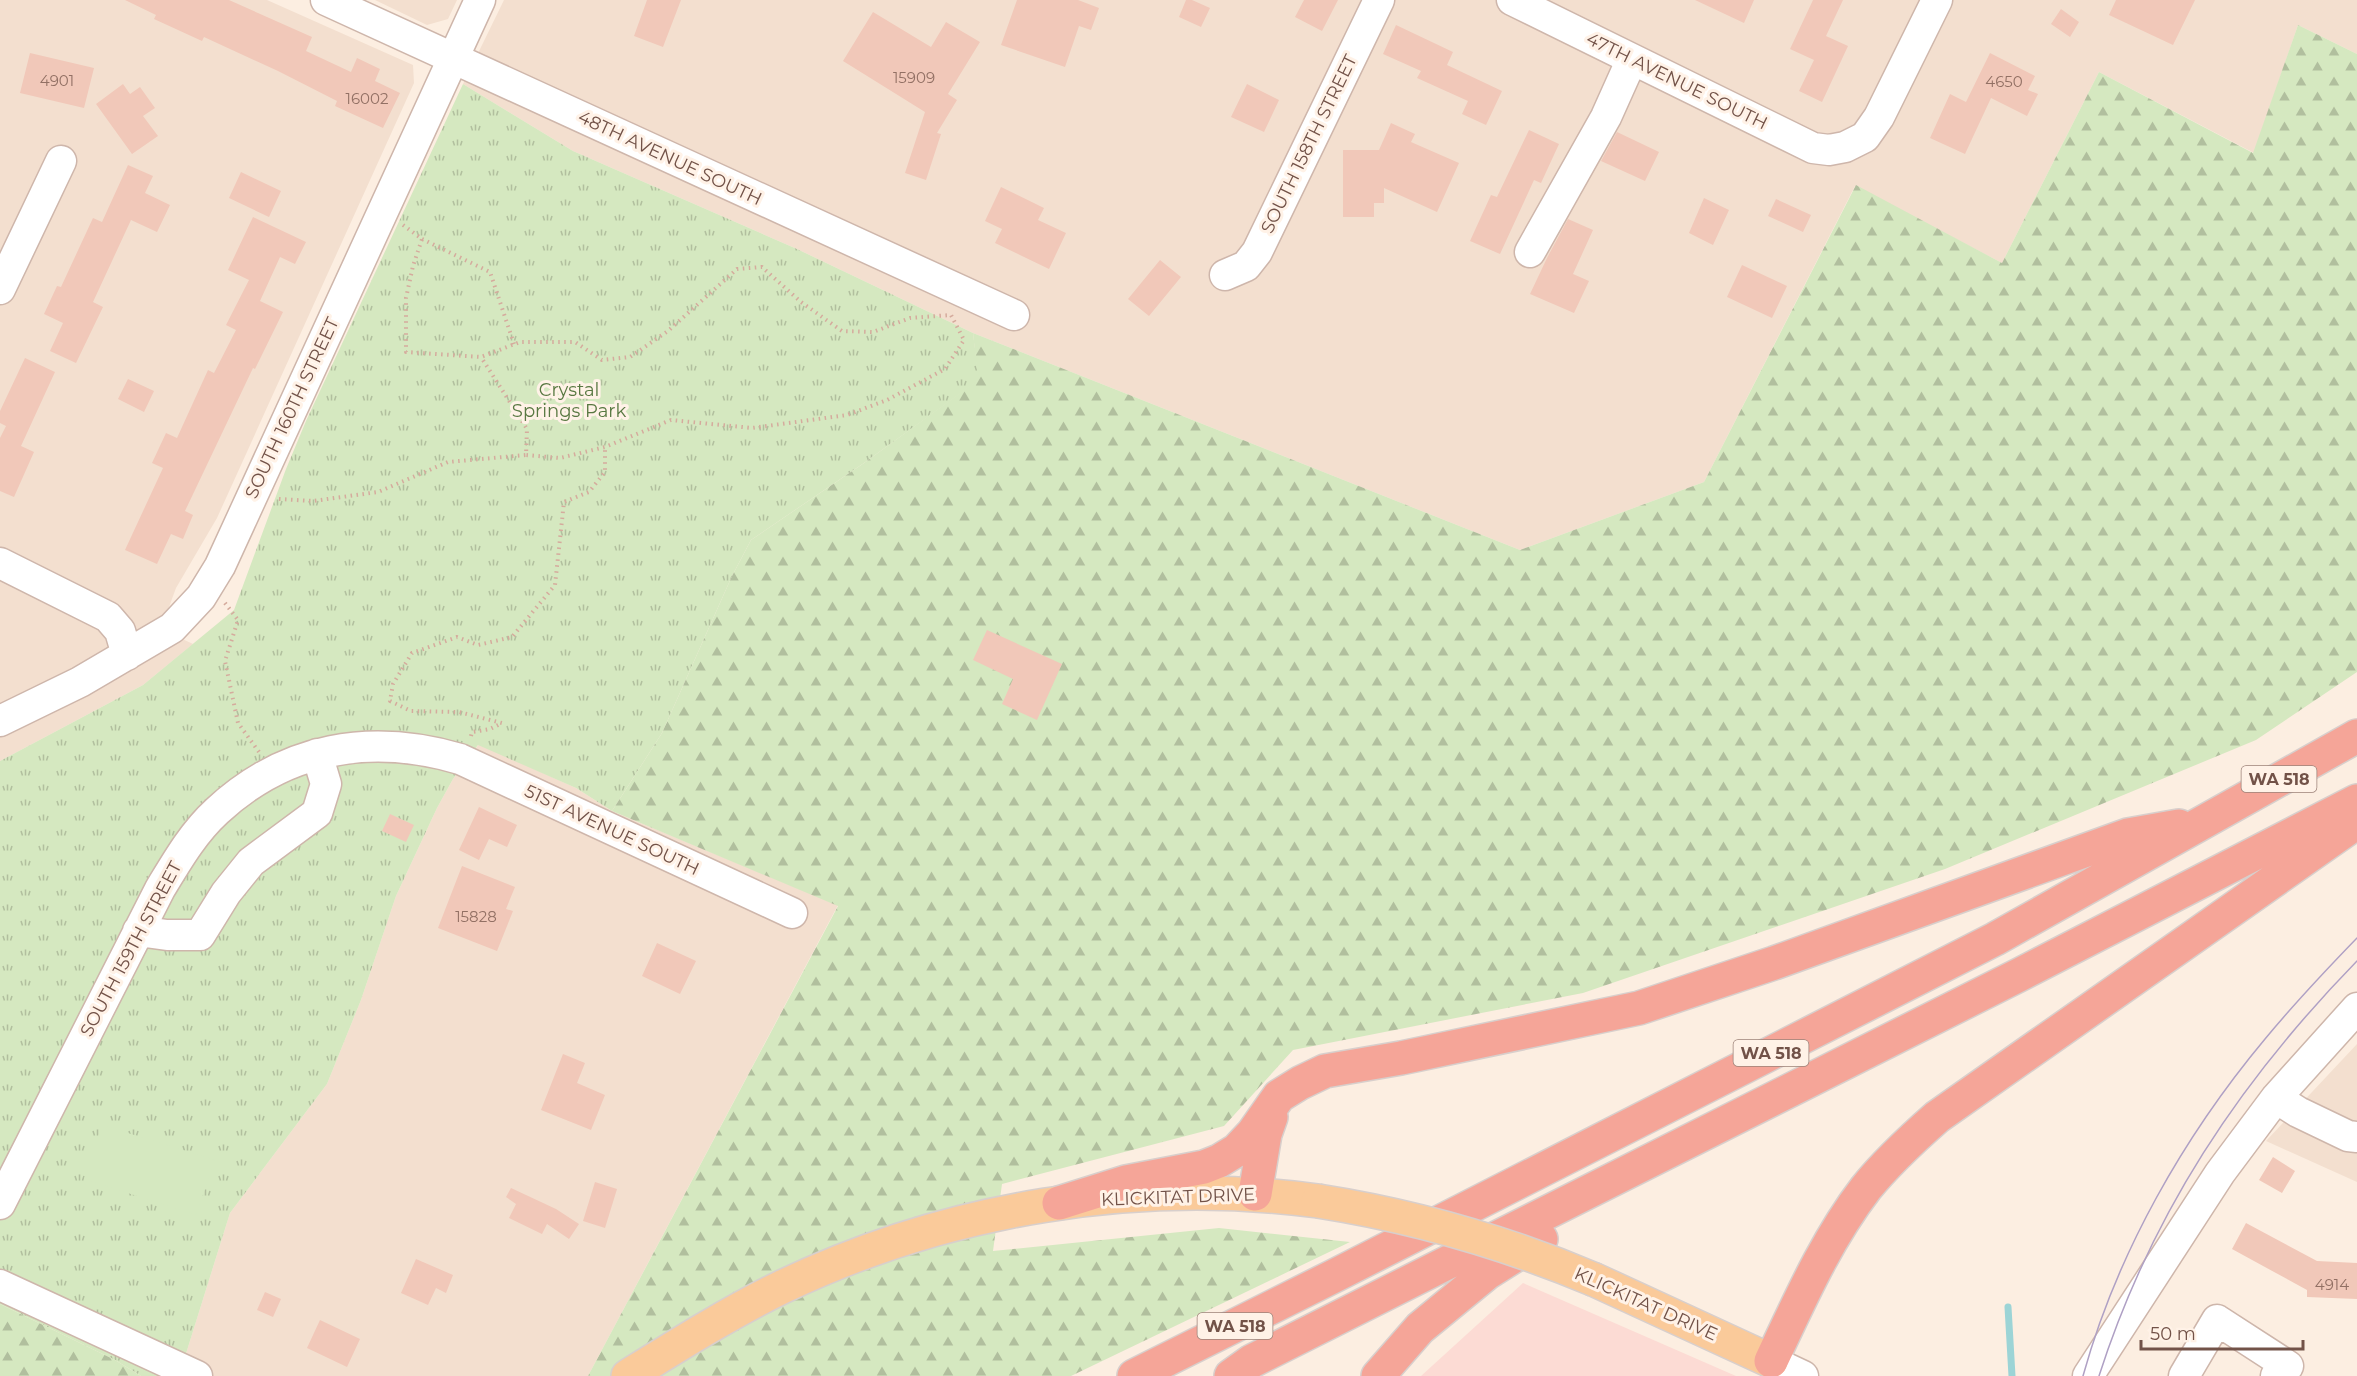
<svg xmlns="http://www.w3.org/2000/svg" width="2357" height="1376" font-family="Montserrat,sans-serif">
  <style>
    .residential { fill: #f3dfcf }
    .commercial { fill: #fcdbd4 }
    .grass { fill: url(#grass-tufts) }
    .forest { fill: url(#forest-firs) }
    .pitch { fill: #d5e8c0 }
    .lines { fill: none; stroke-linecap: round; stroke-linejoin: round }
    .stream { stroke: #9cd4d6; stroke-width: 7 }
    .building { fill: #f1c8b9 }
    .minor-casing { stroke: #ceb6ab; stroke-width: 33 }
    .major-casing { stroke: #d8cfcc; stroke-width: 36 }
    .highway-casing { stroke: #d8cfcc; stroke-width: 36 }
    .path { stroke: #d5ab9d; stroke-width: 4; stroke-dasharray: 1.5 4.5; stroke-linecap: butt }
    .minor { stroke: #fff; stroke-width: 30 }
    .major { stroke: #faca9a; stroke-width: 33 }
    .highway { stroke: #f5a598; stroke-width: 33 }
    .tram { stroke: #afa0c4; stroke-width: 1.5 }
    .major-bridge-casing { stroke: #d8cfcc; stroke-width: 36; stroke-linecap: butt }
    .major-bridge { stroke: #faca9a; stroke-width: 33 }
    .labels { text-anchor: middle; stroke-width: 6; stroke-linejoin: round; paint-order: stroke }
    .number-label { font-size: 15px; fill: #927064 }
    .shield { fill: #fff2e7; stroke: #9c8278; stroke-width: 1.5 }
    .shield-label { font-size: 16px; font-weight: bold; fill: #725248 }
    .street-label { font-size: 18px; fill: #725248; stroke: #fff2e7 }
    .park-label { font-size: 18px; fill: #587841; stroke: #fff2e7 }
  </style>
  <defs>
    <pattern id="grass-tufts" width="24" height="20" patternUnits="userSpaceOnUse" patternTransform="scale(1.5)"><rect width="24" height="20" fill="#d5e8c0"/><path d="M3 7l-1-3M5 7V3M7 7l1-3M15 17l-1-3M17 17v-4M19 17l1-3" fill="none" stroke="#b1bf9e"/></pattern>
    <pattern id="forest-firs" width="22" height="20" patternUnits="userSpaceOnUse" patternTransform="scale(1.5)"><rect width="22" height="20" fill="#d5e8c0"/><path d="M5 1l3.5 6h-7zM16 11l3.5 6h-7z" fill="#b1bf9e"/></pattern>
  </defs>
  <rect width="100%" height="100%" fill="#fceee1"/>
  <!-- residential -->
  <path class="residential" d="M0,0H267L413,65L414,83L217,518L176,588L161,629L193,644L143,685L0,761Z
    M375,0H457L448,19L427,25Z
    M504,0H2357V54L2298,25L2254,153L2099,72L2002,263L1855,186L1704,482L1520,550L973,333L797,249L573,151L463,84Z
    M479,744L576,788L612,811L838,905L588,1376H179L230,1213L327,1084L361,1000L396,896L437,808L453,779Z
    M2357,1044V1182L2266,1141Z"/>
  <!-- commercial -->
  <path class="commercial" d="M1523,1283L1736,1376H1421Z"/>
  <!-- grass -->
  <path class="grass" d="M463,84L573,151L797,249L973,333L979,380L864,463L751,540L732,576L662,733L612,811L576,788L478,745L453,779L437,808L396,896L361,1000L327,1084L230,1213L179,1376H141L115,1360L0,1304V761L143,685L234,610L286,469L306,421Z"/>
  <!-- forest -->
  <path class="forest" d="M2298,25L2357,54V672L2256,740L1945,869L1583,993L1293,1050L1224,1126L1002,1184L993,1251L1219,1228L1350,1242L1071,1376H588L838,906L612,811L662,733L732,576L751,540L864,463L978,380L973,333L1520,550L1704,482L1856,185L2002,263L2099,72L2253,153Z
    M0,1304L115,1360L141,1376H0Z"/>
  <!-- pitch -->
  <path class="pitch" d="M102,1125L215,1160L196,1215L84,1179Z"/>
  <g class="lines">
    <!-- stream -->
    <path class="stream" d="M2008,1307L2012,1376"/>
  </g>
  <!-- building -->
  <path class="building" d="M125,0H229L312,37L306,51L351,72L357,58L380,69L375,81L400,93L383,128L335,106L337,101L278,71L204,37L202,41L154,19L156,15Z
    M647,0H681L663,47L634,36Z
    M1017,0H1078L1099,8L1091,30L1079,26L1065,67L1001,45Z
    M1186,0H1192L1210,8L1201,27L1179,17Z
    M1304,0H1338L1322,31L1295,17Z
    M1695,0H1754L1744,23Z
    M1813,0H1843L1826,36L1848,46L1822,102L1799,91L1814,60L1790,49Z
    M2116,0H2195L2173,45L2109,15Z
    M2061,9L2079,22L2070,37L2051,24Z
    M873,12L931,47L946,22L980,42L948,94L957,100L937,133L941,134L926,180L905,173L925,112L843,61Z
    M1396,25L1453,52L1447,65L1502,91L1486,125L1462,114L1468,101L1417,78L1421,71L1383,54Z
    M30,53L94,68L84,108L20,93Z
    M1990,53L2035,76L2028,90L2038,94L2027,116L1991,98L1965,154L1930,138L1950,94L1966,102Z
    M123,84L130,94L140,87L155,108L143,116L158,136L132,154L96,104Z
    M1247,84L1279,100L1264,132L1231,117Z
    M1391,123L1415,134L1411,142L1459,163L1437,212L1384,188V203H1374V217H1343V150H1379Z
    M1529,130L1559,144L1541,183L1534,180L1500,254L1470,241L1491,195L1497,197Z
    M1617,132L1659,152L1645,181L1601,161Z
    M128,165L153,176L145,193L170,205L157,232L131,220L93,302L103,307L76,363L50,351L63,323L44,314L57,286L61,287L93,218L102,222Z
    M241,172L281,191L269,217L229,198Z
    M1001,187L1044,208L1038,220L1066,233L1049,269L995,243L1002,229L985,221Z
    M1704,198L1729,210L1713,245L1689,233Z
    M1776,199L1811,215L1803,232L1768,216Z
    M253,217L306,242L295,264L280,257L260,301L283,312L255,369L253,368L185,511L193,515L183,539L171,534L157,564L125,550L163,468L152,463L166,433L177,438L208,370L214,373L236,330L226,325L249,280L228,270Z
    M1568,219L1593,230L1573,274L1589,281L1574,313L1530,294L1547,258Z
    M1160,260L1181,277L1149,316L1128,299Z
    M1742,265L1787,286L1772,318L1727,297Z
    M25,358L55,372L21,446L34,452L14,497L0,491V438L6,426L0,423V411Z
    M128,379L154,391L144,412L118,399Z
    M987,630L1062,664L1037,720L1002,704L1013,679L973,660Z
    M479,807L517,825L507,847L489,839L479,860L459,850Z
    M390,814L414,825L406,842L382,831Z
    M462,866L515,887L506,909L513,911L497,951L438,928Z
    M657,943L696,961L680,994L642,976Z
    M563,1054L585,1063L577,1083L605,1095L591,1130L541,1110Z
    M2273,1157L2295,1171L2282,1193L2259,1180Z
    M595,1182L617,1189L605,1228L583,1221Z
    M511,1188L556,1209L579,1224L569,1239L547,1224L542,1234L509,1218L516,1204L506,1197Z
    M2246,1223L2317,1261L2357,1263V1299L2307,1297V1290L2232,1249Z
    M416,1259L453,1275L446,1293L436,1288L428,1305L401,1293Z
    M265,1292L281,1299L273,1317L257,1310Z
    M320,1320L360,1339L347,1367L307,1348Z"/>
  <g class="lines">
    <defs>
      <path id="minor" d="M326,0L1014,315
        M1512,0L1813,148L1829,150L1845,147L1865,137L1879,117L1937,0
        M1530,252L1606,117L1632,59
        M1225,275L1246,266L1257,252L1379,0
        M0,289L61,161
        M0,563L108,617L120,631L127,655
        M0,721L80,682L172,628L201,597L220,566L480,0
        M138,931L167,935H200L226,893L251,862L317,813L326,784L317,754
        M2276,1098L2298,1112L2348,1136L2357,1137
        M0,1204L160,889C177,861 193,833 217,811C286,747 371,733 460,759L792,913
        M0,1285L197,1376
        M1771,1361L1803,1376
        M2088,1376L2220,1173L2276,1098L2357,1008
        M2184,1376L2217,1320L2288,1366L2276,1376"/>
      <path id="major" d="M1595,1280L1771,1361
        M628,1376C678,1345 729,1313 782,1287C947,1208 1137,1177 1318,1201"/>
      <path id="highway" d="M1255,1194L1265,1134L1271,1117
        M1059,1203L1126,1182L1204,1167L1219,1161L1237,1150L1253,1133L1279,1096L1300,1083L1325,1071L1401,1058L1639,1008L1774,963L2128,835L2179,826
        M1771,1361C1799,1302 1826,1240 1866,1188C1887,1162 1912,1139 1937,1117L2357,822
        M1134,1376L1336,1275L1995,939L2357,736
        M1231,1376L1252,1361L2019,975L2357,801
        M1378,1376L1420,1328L1487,1273L1541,1239"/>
    </defs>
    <!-- minor casing -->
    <use href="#minor" class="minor-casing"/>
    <!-- major casing -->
    <use href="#major" class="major-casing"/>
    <!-- highway casing -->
    <use href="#highway" class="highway-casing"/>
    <!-- path -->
    <path class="path" d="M403,225L422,239L413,266L406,298V352L481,357L520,342H575L602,360L630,357L668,331L737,269L762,267L801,302L842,331L873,332L910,318L951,315L964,340L945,369L887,400L847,415L752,428L671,420L605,447L560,458L526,455L527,429L481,357
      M422,239L490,272L514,344
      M279,499L313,501L378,492L448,462L526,455
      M225,603L238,620L225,661L238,723L259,752
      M471,736L472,732L490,729L502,723L459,712L411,711L390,701L393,684L412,653L457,637L478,645L512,637L555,585L564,502L589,492L605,472V447"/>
    <!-- minor -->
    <use href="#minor" class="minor"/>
    <!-- major -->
    <use href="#major" class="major"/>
    <!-- highway -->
    <use href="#highway" class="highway"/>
    <!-- tram -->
    <path class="tram" d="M2083,1376C2117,1253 2184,1136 2265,1039C2294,1004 2325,971 2357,938
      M2099,1376C2151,1214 2239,1082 2357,961"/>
    <defs>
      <path id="major-bridge" d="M1318,1201C1414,1216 1505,1242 1595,1280"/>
    </defs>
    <!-- major-bridge casing -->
    <use href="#major-bridge" class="major-bridge-casing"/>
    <!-- major-bridge -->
    <use href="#major-bridge" class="major-bridge"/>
  </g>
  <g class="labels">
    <!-- number labels -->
    <g class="number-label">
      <text x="914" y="83">15909</text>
      <text x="57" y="86">4901</text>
      <text x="2004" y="87">4650</text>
      <text x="367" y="104">16002</text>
      <text x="476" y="922">15828</text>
      <text x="2332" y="1290">4914</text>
    </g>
    <!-- shield labels -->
    <g class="shield">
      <rect x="2241.5" y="766" width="75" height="26" rx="4.5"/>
      <rect x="1733.5" y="1040" width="75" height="26" rx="4.5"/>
      <rect x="1197.5" y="1313" width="75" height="26" rx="4.5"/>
    </g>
    <g class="shield-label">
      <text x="2279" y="785">WA 518</text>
      <text x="1771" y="1059">WA 518</text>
      <text x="1235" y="1332">WA 518</text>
    </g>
    <!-- street labels -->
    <g class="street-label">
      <text transform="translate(1677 81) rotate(26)" y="6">47TH AVENUE SOUTH</text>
      <text transform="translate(1309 144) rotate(-64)" y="6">SOUTH 158TH STREET</text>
      <text transform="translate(670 158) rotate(25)" y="6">48TH AVENUE SOUTH</text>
      <text transform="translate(292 408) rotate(-65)" y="6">SOUTH 160TH STREET</text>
      <text transform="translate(612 830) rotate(25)" y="6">51ST AVENUE SOUTH</text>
      <text transform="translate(131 949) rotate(-62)" y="6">SOUTH 159TH STREET</text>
      <text transform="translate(1178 1197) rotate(-2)" y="6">KLICKITAT DRIVE</text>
      <text transform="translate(1646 1304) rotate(24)" y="6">KLICKITAT DRIVE</text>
    </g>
    <!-- park labels -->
    <g class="park-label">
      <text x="569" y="396">Crystal<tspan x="569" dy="21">Springs Park</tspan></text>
    </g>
  </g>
  <!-- scale -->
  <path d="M2141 1340v9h162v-9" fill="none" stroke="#725248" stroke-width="3"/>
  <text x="2150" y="1340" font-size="18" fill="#725248" stroke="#fff2e7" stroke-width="4.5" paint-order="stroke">50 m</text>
</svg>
